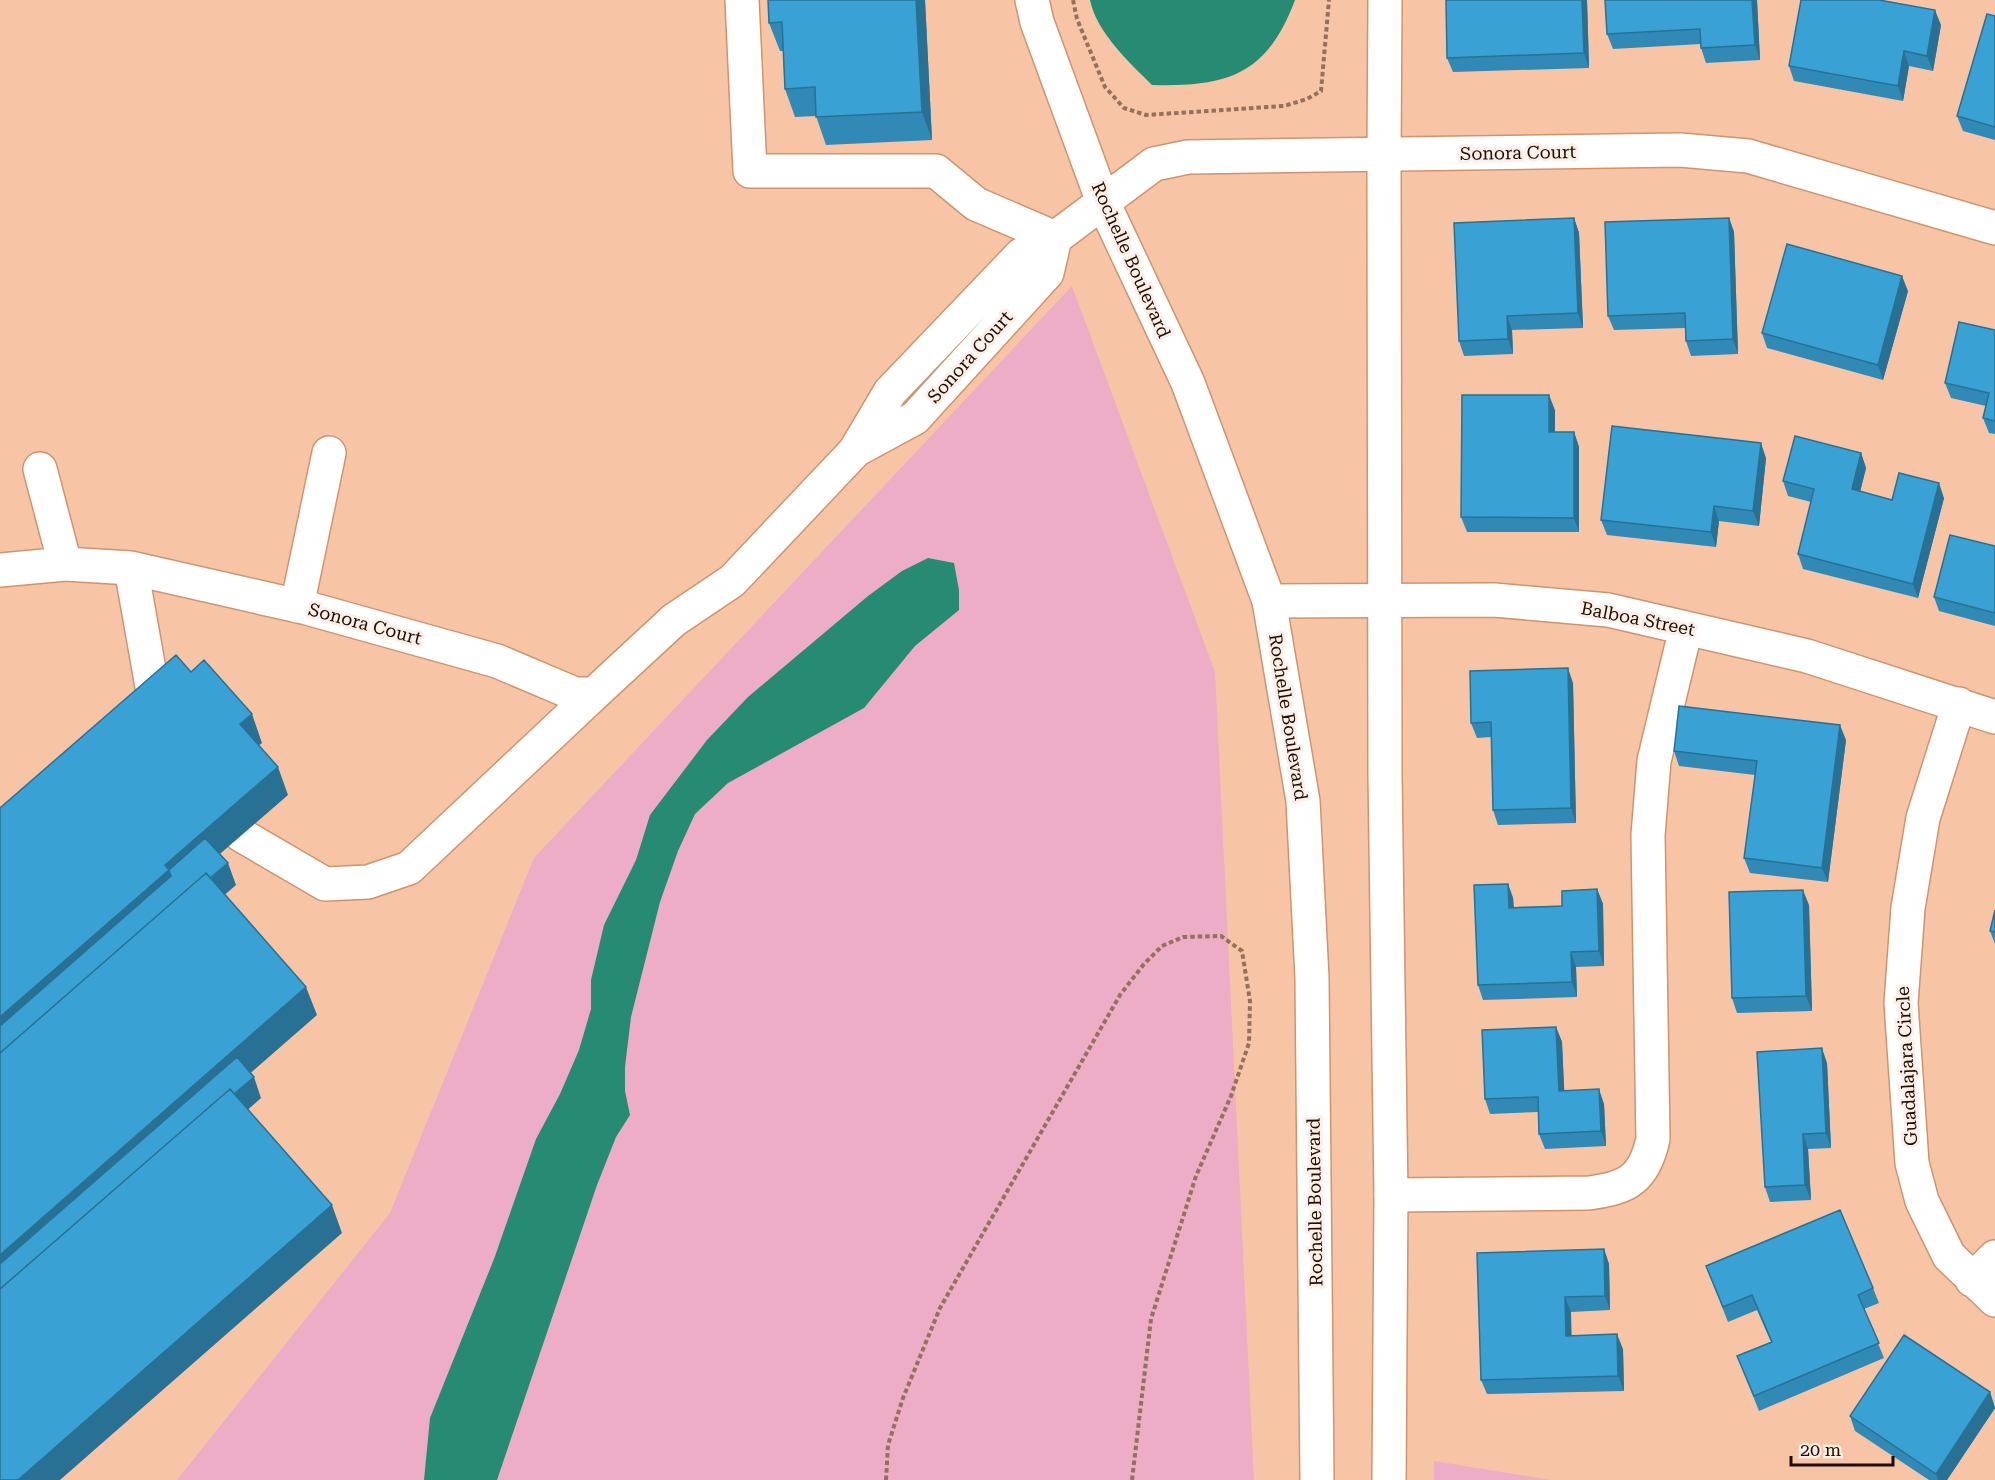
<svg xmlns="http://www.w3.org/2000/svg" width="1995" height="1480" font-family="'Roboto Serif',serif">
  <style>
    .green { fill: #edadc6 }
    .water { fill: #278a73 }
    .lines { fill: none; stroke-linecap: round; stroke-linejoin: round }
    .minor-casing { stroke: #cf946e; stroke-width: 36 }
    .major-casing { stroke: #cf946e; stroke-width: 36 }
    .path { stroke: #95705a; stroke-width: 4; stroke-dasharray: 4.5 3; stroke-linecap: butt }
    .minor { stroke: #fff; stroke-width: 33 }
    .major { stroke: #fff; stroke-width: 33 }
    .wall { fill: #318ab6 }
    .shaded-wall { fill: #287194 }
    .building { fill: #39a1d4; stroke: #287194; stroke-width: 1.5 }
    .labels { text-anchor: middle; stroke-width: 6; stroke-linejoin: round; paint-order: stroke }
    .street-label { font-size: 18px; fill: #210c01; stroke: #fcefe7 }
  </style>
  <rect width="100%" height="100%" fill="#f7c5a6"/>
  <!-- green -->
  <path class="green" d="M1072,286L1215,672L1254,1480H177L390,1213L534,858Z
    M1434,1461L1551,1480H1434Z"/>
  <!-- water -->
  <path class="water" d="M1090,0H1295C1267,75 1228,87 1152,85C1129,62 1097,33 1090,0Z
    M928,558L954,563L959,590V610L915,646L864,708L728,783L695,814L678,851L660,902L631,1017L625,1067V1091L630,1115L616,1137L597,1185L497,1480H424L430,1418L494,1259L536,1139L560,1094L579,1050L591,1009V980L604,925L636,860L650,815L707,740L748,697L868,596L902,571Z"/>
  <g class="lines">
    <defs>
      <path id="minor" d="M742,0L750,171H936L976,204L1055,238
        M856,450L915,418L1047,273L1055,238
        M40,469L65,564
        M131,568L156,709
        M0,570L65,564L131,568L307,608L497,661L575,694H594L674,620L732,581L855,451L890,392L1021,255L1055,238L1154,164L1188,157L1680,150L1748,156L1995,228
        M1269,601L1494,600L1608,610L1807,656L1995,717
        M297,606L329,453
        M1959,704L1923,818L1908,908L1901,1003L1912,1163L1922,1201L1949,1256L1995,1300
        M241,835L325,884L368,882L409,868L594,694
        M1391,1195L1589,1193C1628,1188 1644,1179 1653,1139L1648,835L1654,761L1686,628
        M1972,1280L1995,1257"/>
      <path id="major" d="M1032,0L1037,22L1103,202L1188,383L1269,601L1303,801L1312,978L1317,1480
        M1385,0L1384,155L1385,775L1391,1195L1389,1480"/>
    </defs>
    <!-- minor casing -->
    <use href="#minor" class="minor-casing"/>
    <!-- major casing -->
    <use href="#major" class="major-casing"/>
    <!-- path -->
    <path class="path" d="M1073,0L1077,19L1105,87L1124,108L1146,115L1284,106L1307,99L1321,91L1329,0
      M886,1480L888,1445L903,1398L940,1308L1120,995L1144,964L1162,946L1183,937L1221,936L1242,951L1250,1001L1249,1043L1231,1096L1196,1176L1151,1319L1132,1480"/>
    <!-- minor -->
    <use href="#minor" class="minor"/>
    <!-- major -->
    <use href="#major" class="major"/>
  </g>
  <!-- wall -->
  <path class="wall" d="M768,0H925L932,140L826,145L816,116L795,117L785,89L783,51H780L769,23Z
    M1587,0L1589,68L1453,72L1447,58Z
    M1605,0H1757L1760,60L1706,63L1701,48V44L1613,49L1607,34Z
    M1995,16V140L1963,131L1957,116Z
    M1941,25L1933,71L1909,66L1903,101L1794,81L1789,66Z
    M1574,218L1579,233L1583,328L1512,330L1513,354L1464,356L1459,341Z
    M1729,218L1734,232L1738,354L1691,356L1686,341L1685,328L1614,330L1608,316Z
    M1908,291L1883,380L1767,348L1762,333Z
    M1995,330V434L1989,433L1983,418L1986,406L1951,398L1945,383Z
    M1555,410V432H1574L1579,447V532H1467L1461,517Z
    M1861,453L1866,468L1860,492L1892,500L1944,498L1918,598L1803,569L1798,554L1811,502L1788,496L1783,481Z
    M1766,458L1759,526L1719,521L1716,547L1607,535L1601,520Z
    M1995,546V626L1939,611L1934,597Z
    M1573,683L1576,823L1498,825L1493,810L1491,737L1477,738L1471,723Z
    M1846,740L1828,882L1750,873L1744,858L1755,775L1679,766L1674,751Z
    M1508,884L1513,898L1514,907L1562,906L1597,889L1603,904L1604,966L1576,967L1577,997L1483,1000L1478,985Z
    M1809,905L1812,1011L1737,1013L1732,998Z
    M1995,910V944L1990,931Z
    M1556,1027L1562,1042L1564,1091L1604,1104L1606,1146L1545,1149L1539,1134V1112L1490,1114L1485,1099Z
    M1827,1063L1831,1148L1808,1149L1811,1200L1770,1202L1765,1187Z
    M1604,1249L1609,1264L1610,1310L1571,1312V1336L1623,1349L1624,1391L1487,1394L1481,1380Z
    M1706,1266L1873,1288L1879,1303L1864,1309L1884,1358L1759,1411L1737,1356L1771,1342L1757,1310L1728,1322Z
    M1990,1392L1995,1408L1947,1480H1929L1855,1431L1850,1416Z"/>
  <!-- shaded-wall -->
  <path class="shaded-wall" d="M916,0H925L932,140L922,112Z
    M1582,0H1587L1589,68L1584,53Z
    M1752,0H1757L1760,60L1755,45Z
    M1935,10L1941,25L1933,71L1927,56Z
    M1904,51L1909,66L1903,101L1898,86Z
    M1574,218L1579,233L1583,328L1578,313Z
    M1729,218L1734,232L1738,354L1733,339Z
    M1902,276L1908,291L1883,380L1878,365Z
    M1507,316L1512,330L1513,354L1508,339Z
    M1549,395L1555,410V447L1549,432Z
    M1574,432L1579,447V532L1574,518Z
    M1761,443L1766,458L1759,526L1753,511Z
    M1861,453L1866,468L1857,504L1852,489Z
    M1939,483L1944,498L1918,598L1913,584Z
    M1714,506L1719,521L1716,547L1711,532Z
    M1568,668L1573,683L1576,823L1571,808Z
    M252,714L262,743L250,752L240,724Z
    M1840,725L1846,740L1828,882L1822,868Z
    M278,767L288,795L177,891L0,1055V1017L165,865Z
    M228,863L236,885L0,1090V1062Z
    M1508,884L1513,898L1514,922L1509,908Z
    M1597,889L1603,904L1604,966L1599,951Z
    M1803,890L1809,905L1812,1011L1806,996Z
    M1571,952L1576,967L1577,997L1572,982Z
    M306,987L317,1015L0,1292V1255Z
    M1556,1027L1562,1042L1565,1106L1559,1091Z
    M1822,1048L1827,1063L1831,1148L1826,1133Z
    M254,1077L261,1098L0,1327V1298Z
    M1599,1089L1604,1104L1606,1146L1601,1131Z
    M1803,1134L1808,1149L1811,1200L1805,1185Z
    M332,1205L342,1233L60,1480H18Z
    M1604,1249L1609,1264L1610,1310L1605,1296Z
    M1565,1297L1571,1312L1572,1351L1566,1336Z
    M1617,1334L1623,1349L1624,1391L1618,1376Z
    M1990,1392L1995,1408L1947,1480H1938L1936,1474Z"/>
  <!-- building -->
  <path class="building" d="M768,0H916L922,112L816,117L815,87L785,89L782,22L769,23Z
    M1446,0H1582L1584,53L1447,58Z
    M1605,0H1752L1755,45L1701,48L1700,29L1607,34Z
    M1801,0H1879L1935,10L1927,56L1904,51L1898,86L1789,66Z
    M1987,14L1995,16V127L1957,116Z
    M1574,218L1578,313L1507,316L1508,339L1459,341L1454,223Z
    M1729,218L1733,339L1686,341L1685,313L1608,316L1605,222Z
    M1787,244L1902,276L1878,365L1762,333Z
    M1959,322L1995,330V421L1983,418L1989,393L1945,383Z
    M1462,395H1549V432H1574V518L1461,517Z
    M1612,426L1761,443L1753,511L1714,506L1711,532L1601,520Z
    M1795,436L1861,453L1852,489L1892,500L1899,473L1939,483L1913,584L1798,554L1814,489L1783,481Z
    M1950,535L1995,546V613L1934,597Z
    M176,655L191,672L204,660L252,714L240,724L278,767L165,865L169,870L0,1017V808Z
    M1568,668L1571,808L1493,810L1491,722L1471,723L1470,671Z
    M1679,706L1840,725L1822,868L1744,858L1757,761L1674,751Z
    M205,838L228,863L210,878L206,873L0,1053V1026L171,876L169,870Z
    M206,873L306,987L0,1255V1053Z
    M1508,884L1509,908L1562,906V891L1597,889L1599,951L1571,952L1572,982L1478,985L1474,885Z
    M1803,890L1806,996L1732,998L1729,892Z
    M1995,910V932L1990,931Z
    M1556,1027L1559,1091L1599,1089L1601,1131L1539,1134L1538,1097L1485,1099L1482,1030Z
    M1822,1048L1826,1133L1803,1134L1805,1185L1765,1187L1757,1052Z
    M237,1057L254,1077L234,1094L230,1089L0,1289V1264Z
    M230,1089L332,1205L18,1480H0V1289Z
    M1840,1210L1873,1288L1858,1295L1879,1343L1754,1396L1737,1356L1772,1342L1752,1295L1723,1307L1706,1266Z
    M1604,1249L1605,1296L1565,1297L1566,1336L1617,1334L1618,1376L1481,1380L1477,1253Z
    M1904,1335L1990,1392L1936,1474L1850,1416Z"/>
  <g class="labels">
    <!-- street labels -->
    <g class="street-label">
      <text transform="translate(1518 153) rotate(-1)" y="6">Sonora Court</text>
      <text transform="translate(1131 260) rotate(66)" y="6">Rochelle Boulevard</text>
      <text transform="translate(970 357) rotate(-48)" y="6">Sonora Court</text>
      <text transform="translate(1638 619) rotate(11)" y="6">Balboa Street</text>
      <text transform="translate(365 624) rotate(15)" y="6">Sonora Court</text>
      <text transform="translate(1288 717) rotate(81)" y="6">Rochelle Boulevard</text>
      <text transform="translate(1907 1066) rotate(-93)" y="6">Guadalajara Circle</text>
      <text transform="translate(1315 1202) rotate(-91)" y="6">Rochelle Boulevard</text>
    </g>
  </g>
  <!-- scale -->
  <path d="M1791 1456v9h102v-9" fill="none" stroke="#210c01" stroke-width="3"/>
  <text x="1800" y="1456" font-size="18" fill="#210c01" stroke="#fcefe7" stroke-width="4.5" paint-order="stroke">20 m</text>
</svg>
